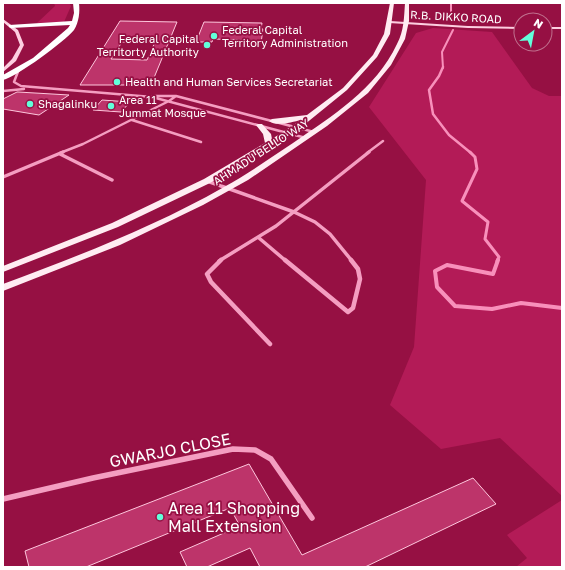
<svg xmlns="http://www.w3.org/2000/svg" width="565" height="570" font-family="'Golos Text',sans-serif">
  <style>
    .green { fill: #b31b57 }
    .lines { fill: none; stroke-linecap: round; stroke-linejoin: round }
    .stream-far3 { stroke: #f890bb; stroke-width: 2 }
    .stream-far2 { stroke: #f890bb; stroke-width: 2.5 }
    .stream-far1 { stroke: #f890bb; stroke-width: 3 }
    .stream { stroke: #f890bb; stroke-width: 4 }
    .building { fill: #bd346a; stroke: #fec7dd; fill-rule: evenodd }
    .street-far3 { stroke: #f49ec1; stroke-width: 2.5 }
    .street-far2 { stroke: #f49ec1; stroke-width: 3.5 }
    .street-far1 { stroke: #f49ec1; stroke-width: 4.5 }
    .street { stroke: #f49ec1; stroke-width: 5.5 }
    .secondary { fill: #fdcee0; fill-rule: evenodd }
    .primary { fill: #ffecf2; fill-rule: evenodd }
    .highway { fill: #fff; fill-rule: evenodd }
    .poi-dot { fill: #62ffda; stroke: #961043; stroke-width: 1.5 }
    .labels { text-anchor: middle; stroke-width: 3.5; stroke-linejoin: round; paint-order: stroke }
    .far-street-label { font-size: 11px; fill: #fff; stroke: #961043 }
    .far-poi-label { font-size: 11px; fill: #fff; stroke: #961043; text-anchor: start }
    .near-street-label { font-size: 16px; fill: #fff; stroke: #961043 }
    .near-poi-label { font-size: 16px; fill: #fff; stroke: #961043; text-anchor: start }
  </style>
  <rect width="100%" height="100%" fill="#961043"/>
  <!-- green -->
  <path class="green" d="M54,3H69L71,6L64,22L37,23L55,6Z
    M433,28L492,32L532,88L549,96H562V496L500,438L441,449L390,405L414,347L426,180L369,107L416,33Z
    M562,500V567H516L527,558L507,535Z"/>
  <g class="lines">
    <!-- stream-far3 -->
    <path class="stream-far3" d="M451,3V21
      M443,68L442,52L453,30"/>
    <!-- stream-far2 -->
    <path class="stream-far2" d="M443,67L439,76L429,90L433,114L449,135L471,153"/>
    <!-- stream-far1 -->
    <path class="stream-far1" d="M470,152L475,157L477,169L462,201L488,222L485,239L499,257L497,261"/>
    <!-- stream -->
    <path class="stream" d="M498,260L493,274L447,265L435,271L437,287L455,306L492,309L521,303L562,308"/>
  </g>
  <!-- building -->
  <path class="building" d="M120,21L177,22L151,85H80ZM122,42H155L147,60L111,59Z
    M204,22L262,23L261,29H263L261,43H246L247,40L213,39L212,42H196Z
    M17,92H18L69,95L39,115L3,109V99Z
    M102,100L130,102L121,112L93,110Z
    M249,464L302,555L473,478L496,504L365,567H260L250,548L207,567H187L180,552L240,526L230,508L86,567H29L25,551Z"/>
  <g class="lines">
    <!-- street-far3 -->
    <path class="street-far3" d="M19,69L14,82L21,86L152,97L306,138
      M3,91L24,89
      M155,96H176L314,132
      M132,120L201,142
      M60,153L83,144L169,101L176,96
      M367,153L383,141"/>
    <!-- street-far2 -->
    <path class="street-far2" d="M60,154L112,180
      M3,177L63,152
      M207,181L294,212L315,222L330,234L352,261
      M259,238L286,261
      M219,261L276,226L369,152"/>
    <!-- street-far1 -->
    <path class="street-far1" d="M221,260L207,274L211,282L270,344
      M285,260L348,312L353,308L360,279L358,269L351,260"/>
    <!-- street -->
    <path class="street" d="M3,499L93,478L233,449L255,450L271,459L312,518"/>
    <!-- secondary -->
    <path class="secondary" d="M3,19L18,30L24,45L16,61L3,72V68L12,59L20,45L15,32L3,22Z
      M390,21L468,26L521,27V29L468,28L389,23Z
      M545,27H562V29H545Z"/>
    <!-- primary -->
    <path class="primary" d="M390,3H394L390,34L377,57L347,90L299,129L210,183L118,227L3,272V266L112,223L204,179L265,143L263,134L256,125L258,124H262L271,134L272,139L301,120C292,122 276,127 269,121L272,119L307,115L343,88L373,55L384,34Z
      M405,3H409V21L405,39L391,65L368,93L327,126L248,180L203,205L120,245L3,291V284C78,256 154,227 224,187C248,174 270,158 293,143C332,116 376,89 397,44C404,31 404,17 405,3Z"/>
    <!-- highway -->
    <path class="highway" d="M73,3H79C80,12 79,22 74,30C64,42 18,76 3,80V75L33,58L68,28L70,25L11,28L9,27V25L72,21L74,13Z"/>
  </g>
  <!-- markers -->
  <g class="poi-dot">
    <circle cx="214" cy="36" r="4"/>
    <circle cx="207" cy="45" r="4"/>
    <circle cx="117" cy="82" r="4"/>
    <circle cx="30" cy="104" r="4"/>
    <circle cx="111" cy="106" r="4"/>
    <circle cx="160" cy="517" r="4"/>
  </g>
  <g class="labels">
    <!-- far-street labels -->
    <g class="far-street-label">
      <text transform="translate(456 17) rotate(3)" y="4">R.B. DIKKO ROAD</text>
      <text transform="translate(261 152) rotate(-33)" y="4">AHMADU BELLO WAY</text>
    </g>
    <!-- far-poi labels -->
    <g class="far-poi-label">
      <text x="222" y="34">Federal Capital<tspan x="222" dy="13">Territory Administration</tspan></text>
      <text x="199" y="43" text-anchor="end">Federal Capital<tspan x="199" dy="13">Territorty Authority</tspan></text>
      <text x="125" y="86">Health and Human Services Secretariat</text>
      <text x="119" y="104">Area 11<tspan x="119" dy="13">Jummat Mosque</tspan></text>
      <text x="38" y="108">Shagalinku</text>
    </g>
    <!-- near-street labels -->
    <g class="near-street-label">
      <text transform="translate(170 450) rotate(-11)" y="6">GWARJO CLOSE</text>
    </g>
    <!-- near-poi labels -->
    <g class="near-poi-label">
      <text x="168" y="514">Area 11 Shopping<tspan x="168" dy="18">Mall Extension</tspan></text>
    </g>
  </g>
  <!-- border -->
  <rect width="565" height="570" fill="none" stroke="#ffffff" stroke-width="8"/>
  <!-- north arrow -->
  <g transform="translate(533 32) rotate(32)"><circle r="19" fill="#961043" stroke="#c0708e"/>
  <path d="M0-3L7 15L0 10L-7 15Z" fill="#62ffda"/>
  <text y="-6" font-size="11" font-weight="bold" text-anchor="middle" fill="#ffffff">N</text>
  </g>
</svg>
